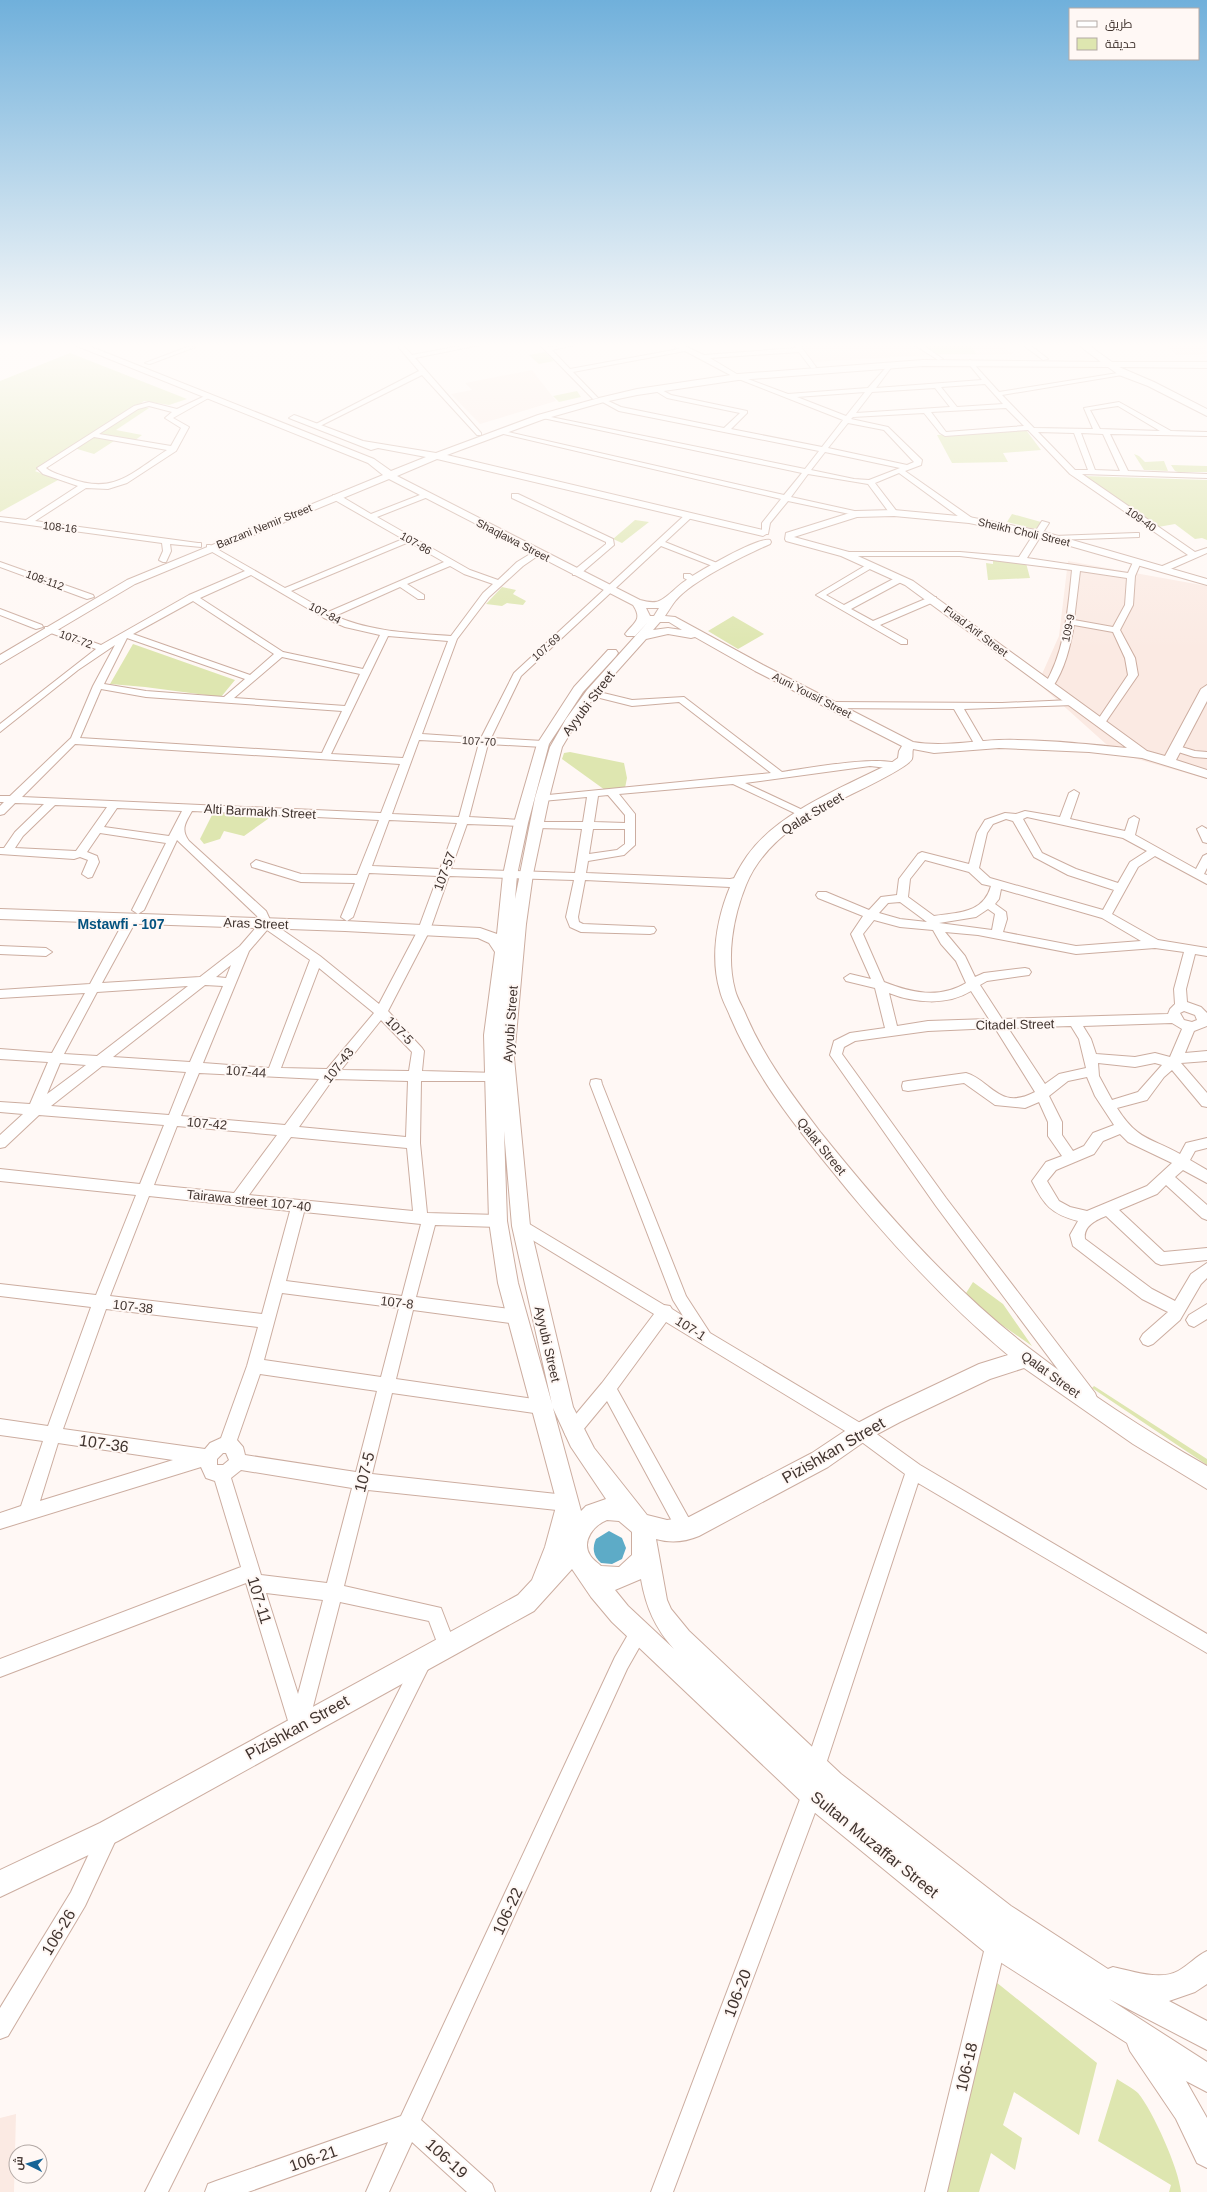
<svg xmlns="http://www.w3.org/2000/svg" width="1207" height="2192" font-family="Helvetica,Cairo,sans-serif">
  <style>
    .built { fill: #fbeae3 }
    .green { fill: #dee6b0 }
    .water { fill: #5dabc7 }
    .lines { fill: none; stroke-linecap: round; stroke-linejoin: round }
    .minor-casing { stroke: #ccada0; stroke-width: 2 }
    .major-casing { stroke: #ccada0; stroke-width: 2 }
    .minor { fill: #fff; fill-rule: evenodd }
    .major { fill: #fff; fill-rule: evenodd }
    .labels { text-anchor: middle; stroke-width: 4; stroke-linejoin: round; paint-order: stroke }
    .far-street-label { font-size: 11px; fill: #40332e; stroke: #fff8f5 }
    .street-label { font-size: 13px; fill: #40332e; stroke: #fff8f5 }
    .neighbourhood-label { font-size: 14px; font-weight: bold; fill: #04527f; stroke: #fff8f5 }
    .near-street-label { font-size: 16px; fill: #40332e; stroke: #fff8f5 }
  </style>
  <rect width="100%" height="100%" fill="#fff8f5"/>
  <!-- built -->
  <path class="built" d="M800,344H913L931,355L813,362Z
    M921,344H998L1013,354L937,355Z
    M1163,344H1205L1207,354L1176,355Z
    M532,370L556,401L480,424L451,394L472,390L465,383Z
    M1068,561L1207,586V779L1116,753L1038,683L1059,636Z
    M16,2114L14,2192H0V2118Z"/>
  <!-- green -->
  <path class="green" d="M959,345L971,346L976,354H935L923,346Z
    M545,352L554,361L539,364L529,355Z
    M70,353L187,399L169,405L144,401L137,406L149,408L116,430L142,435L134,441L94,434L35,471L58,480L0,512V381Z
    M577,391L581,397L559,402L553,396Z
    M1026,430L1041,450L1003,453L1008,462L952,463L937,435Z
    M92,436L114,441L94,454L74,448Z
    M1134,454L1139,456L1145,462L1164,461L1168,471L1144,470Z
    M1171,465L1207,466V472H1178L1175,471Z
    M1083,476L1207,480V540L1202,538L1195,539L1175,524L1158,527Z
    M1012,514L1041,522L1039,530L1007,522Z
    M635,520L649,522L622,543L613,539Z
    M993,560L1026,563L1030,578L988,580L986,563L993,564Z
    M502,587L516,590L513,594L526,601L523,605L507,603L502,606L486,604Z
    M733,616L764,634L738,649L708,631Z
    M133,644L235,680L221,697L145,687L110,684Z
    M570,752L624,763L627,778L625,788L605,790L562,759L564,753Z
    M213,813L272,816L244,836L224,831L220,839L204,844L200,839Z
    M973,1282L1003,1304L1032,1346L963,1298Z
    M1094,1386L1207,1459V1465L1092,1388Z
    M991,1978L1097,2063L1079,2135L1014,2092L1003,2125L1022,2138L1015,2170L991,2153L979,2192H943Z
    M1117,2079C1124,2084 1133,2088 1138,2093C1153,2111 1179,2169 1181,2192H1169L1171,2185L1098,2141Z"/>
  <!-- water -->
  <path class="water" d="M609,1531L622,1538L626,1548L622,1559L612,1564L601,1563C593,1556 592,1548 596,1539Z"/>
  <g class="lines">
    <defs>
      <path id="minor" d="M396,344H402L412,355L470,344H484L415,358L481,433V435H477L422,375L318,427H314V425L419,371Z
        M539,344H546L549,347L579,344L552,350L570,369L679,349L671,344H680L704,355L796,348L793,344H799L816,367L815,368H811L799,352L710,358L740,376L788,394L868,388L890,363L893,365L876,388L982,380L967,362L970,360L999,392L1124,372L1125,373L1122,375L1002,395L1034,428L1093,429L1084,408L1119,402L1171,431L1207,432V436L1110,434L1128,471L1207,474V478L1082,474L1195,552L1207,548V553L1166,571H1160V567L1188,555L1070,474L1028,430L945,436L940,433L924,413L853,417L851,419L888,427L922,460L921,465L905,471L972,518V522H966L899,473L875,483L898,513L894,515H891L868,484L808,474L791,497L859,512V516L788,501L770,523L768,534H762V523L781,499L495,432L499,430L784,495L802,473L538,417L541,415L805,469L819,451L619,411L599,400L602,398L621,407L724,428L740,413L667,398L654,390V388L656,387L671,395L747,411V413L731,429L822,447L843,420L736,378L685,351L573,372L598,398L593,399ZM985,384L1003,404L957,407L941,387ZM935,388L950,407L856,413L872,392ZM865,392L846,416L797,397ZM1118,406L1160,431L1100,429L1090,410ZM1006,408L1024,426L946,432L931,412ZM848,423L884,430L914,462L907,465L828,448ZM1038,432L1074,433L1088,470H1075ZM1081,433L1103,434L1120,471L1095,470ZM825,452L900,468L869,480L854,479L811,470Z
        M913,344H921L943,359L938,360Z
        M1022,344H1029L1048,359L1043,360Z
        M190,346L195,347L150,364L145,363Z
        M207,395L212,396L173,418L189,427L176,451L127,483L108,489L86,488L35,521L198,543H201V547L170,544L171,551L166,562H163L159,560L163,551L162,543L0,521V517L26,520L78,486L43,474L37,468L134,406L149,402L177,409ZM149,406L172,412L165,418L181,428L171,446L99,434L138,409ZM94,437L167,450C130,474 114,495 69,478C61,475 52,473 46,468Z
        M425,493L429,495L428,497L377,517L470,570L498,580L517,562L535,551L542,553L523,566L489,597L457,639L422,734L481,738L514,673L687,513L694,515L665,542L722,565L715,567L661,546L521,676L491,738L543,741L548,744L543,747L488,744L469,817L521,820L526,823L521,826L467,824L451,869L575,873L582,829L536,828L531,825L536,822H583L587,797L542,801L538,800V796L771,773L679,702L632,706L588,695V691L591,690L632,700L684,697L782,772C802,769 890,753 901,766L896,769L870,766L745,783L809,813L810,815L809,817L805,818L733,784L619,794L635,814V845L624,855L588,861L586,873L730,879L740,877L746,881L744,884L730,887L585,880L578,917L579,922L583,924L654,927L656,930L654,933L650,934L581,932L570,927L566,917L574,880L449,876L430,930L388,1011L422,1048L424,1051L422,1071L498,1073L499,1076L498,1079L493,1081H421L420,1143L427,1213L498,1215L503,1217L505,1221L503,1225L498,1227L435,1225L416,1297L518,1310L523,1312L525,1317L523,1322L518,1324L413,1310L396,1379L541,1400L547,1402L549,1407L547,1412L541,1414L392,1393L372,1474L566,1495L572,1497L574,1503L572,1509L566,1511L368,1490L344,1586L441,1608L456,1647L453,1653L447,1656L441,1653L429,1621L340,1602L308,1726L306,1733L299,1735L292,1733L289,1724L246,1583L0,1677V1659L241,1567L215,1481L206,1478L201,1467L0,1529V1513L21,1506L43,1441L0,1435V1419L48,1426L91,1307L0,1296V1284L96,1295L136,1195L0,1181V1169L140,1184L164,1125L39,1115L5,1147L0,1148V1135L23,1114L0,1112V1102L30,1104L48,1062L0,1059V1049L52,1053L85,993L0,998V990L90,984L125,919L131,915L137,919L102,983L200,977L240,946L260,923L257,916L177,840L144,910L138,914L132,910L166,843L100,833L87,852L97,856L99,862L92,877L88,878L82,874L88,860L80,857L74,859L0,854V848H4L15,832L44,804L15,803L4,814L0,815V806L4,802H0V796H10L71,738L93,686L115,645L78,670L0,732V724L96,649L45,631V627H51L101,645L189,595L245,571L207,549V545H210L285,588L403,539L333,499V495H339L371,514ZM409,542L444,562L328,612L291,591ZM450,566L464,574L493,584L483,593L451,636C411,633 371,632 335,616L400,587L418,599H424V595L407,584ZM251,575L324,618L345,627L380,635L363,669L283,652L200,598ZM193,601L274,654L250,675L133,634ZM388,636L448,641L403,758L331,754ZM127,638L245,679L224,697L146,691L104,684ZM282,657L360,674L345,706L234,698ZM101,689L146,697L342,711L322,753L80,738ZM419,740L479,743L459,817L392,814ZM75,744L400,764L381,813L22,797ZM608,795L625,815V823L594,822L598,796ZM55,805L107,807L76,851L15,848L23,836ZM117,808L182,811L169,836L104,827ZM192,811L379,820L357,875L301,874L256,860L251,864L252,867L301,882L355,883L341,917L347,921L353,917L369,873L438,876L418,930L379,1004L320,956L271,922L266,911L189,841C180,829 186,822 192,811ZM389,820L457,823L440,869L372,866ZM593,829H625V844L617,850L589,854ZM267,930L310,960L269,1068L203,1063L249,951ZM231,965L226,978L216,977ZM319,968L374,1013L327,1069L281,1068ZM205,985L223,986L190,1062L113,1057ZM188,986L97,1056L64,1054L97,992ZM381,1020L412,1052L409,1071L341,1070ZM60,1063L86,1065L47,1094ZM102,1066L186,1072L169,1115L51,1106ZM199,1073L319,1079L285,1125L181,1116ZM333,1079L408,1081L406,1137L299,1127ZM177,1126L277,1135L234,1193L154,1185ZM291,1137L407,1148L413,1211L249,1195ZM149,1196L290,1211L262,1314L110,1296ZM304,1212L421,1224L402,1296L286,1281ZM282,1293L399,1308L381,1377L264,1360ZM106,1309L258,1327L247,1366L221,1438L210,1443L205,1449L63,1429ZM260,1374L377,1391L356,1472L245,1455L243,1447L237,1440ZM58,1443L173,1460L40,1501ZM223,1453H226L229,1460L223,1465H217V1459ZM241,1470L352,1488L327,1583L261,1575L231,1478ZM266,1593L323,1600L298,1694Z
        M512,494H518L613,539L614,545L579,575H573V571L606,544V542L512,498Z
        M1042,521L1049,523L1027,558L1128,573L1134,560L1141,562L1135,576L1133,605L1120,630L1135,658L1138,675L1105,723H1099L1097,721L1128,675L1125,658L1113,632L1074,625C1070,647 1065,669 1052,688H1046L1044,686C1065,652 1068,609 1072,570L960,556H845L841,554L845,552H960L1019,557ZM1080,571L1127,578L1125,605L1113,627L1074,620Z
        M1136,533H1139V537L1054,540L1050,538L1054,536Z
        M0,562L93,595L94,597L87,599L0,567Z
        M868,564L875,566L826,595L844,605L897,577H903V581L851,609L873,621L930,597H936V601L880,625L907,640V644H901L816,595Z
        M684,574H690L698,580L691,582L684,578Z
        M0,609L42,625L43,627L36,629L0,615Z
        M1071,700L1076,703L1074,705L964,709L985,745L980,748L975,745L954,709L832,708L827,705L832,702L1002,703Z
        M1175,745L1195,751L1207,752V758L1194,757L1172,750V746Z
        M1074,790L1079,793L1070,819L1125,831L1129,819L1134,816L1139,819L1135,835L1196,869L1203,856L1207,854V868L1204,874L1207,875V884L1155,856L1138,867L1112,914L1158,940L1207,948V956L1195,954L1186,989L1187,1002L1201,1007L1207,1013V1026L1194,1031L1185,1053L1207,1051V1061L1181,1063L1207,1093V1107L1202,1106L1172,1070L1164,1077L1147,1100L1117,1108C1138,1141 1150,1137 1180,1154L1186,1143L1207,1138V1148L1195,1151L1190,1160L1207,1170V1183L1183,1170L1175,1177L1207,1205V1220L1202,1218L1166,1185L1157,1194L1119,1210L1164,1252L1207,1248V1260L1161,1265L1156,1263L1106,1216C1096,1220 1083,1226 1085,1239L1152,1289L1175,1301L1191,1274L1207,1263V1278L1201,1284L1180,1320L1153,1344L1148,1346L1143,1344L1140,1339L1143,1334L1168,1312L1142,1299L1073,1246L1070,1235L1078,1221C1051,1214 1044,1205 1032,1181L1046,1162L1062,1156L1048,1136V1122L1039,1102L1025,1108L995,1105L964,1083L908,1091L903,1090L902,1086L903,1082L908,1081L966,1073C992,1081 999,1111 1035,1092L995,1028L928,1031L855,1041L844,1047L842,1054L946,1198L1095,1393L1097,1398L1095,1403L1089,1405L1083,1403L936,1206L830,1055L834,1041L850,1033L885,1028L875,988L846,981L844,978L850,974L871,979L851,934L863,916L818,898L816,895L818,892H826L869,910L881,897L897,895L899,879L918,854L922,852L969,864L977,833L985,820L1005,813L1016,814L1025,811L1060,817L1069,793ZM1027,817L1123,838L1147,851L1130,862L1118,883L1076,869L1042,853L1023,819ZM1006,819L1013,821L1034,857L1068,875L1114,890L1103,910L990,878L979,868L987,833L993,824ZM925,860L969,872L982,884L991,886C983,914 958,912 934,916L908,897L910,879ZM1001,889L1102,918L1141,941L1076,946L1003,932L1007,919L1006,912L995,904L999,899ZM900,902L927,922L900,919L879,913L888,903ZM988,909L995,914L992,930L939,923L976,917ZM874,920L900,927L933,930L941,944L956,961L966,983C939,999 912,993 884,982L863,934ZM945,932L978,935L1076,954L1155,948L1184,952L1174,989L1175,1004L1170,1009L1168,1014L1002,1019L980,985L987,981L1029,975L1031,972L1029,969L1025,968L984,973L975,977L965,956ZM971,991L989,1019L928,1021L897,1026L889,993C914,1003 947,1006 971,991ZM1184,1011L1195,1015L1197,1020L1192,1022L1184,1020L1180,1013ZM1172,1023L1182,1029L1170,1057L1155,1053L1135,1057L1096,1054L1091,1039L1083,1026ZM1071,1026L1079,1039L1086,1068L1059,1074L1045,1084L1008,1028ZM1098,1063L1135,1067L1155,1063L1162,1065L1138,1092L1112,1100L1099,1076ZM1087,1077L1095,1096L1114,1125L1093,1133L1084,1146L1073,1151L1062,1135V1122L1049,1096L1068,1081ZM1120,1134L1128,1142L1172,1163L1147,1186L1087,1211L1070,1207L1059,1201L1047,1181L1056,1170L1094,1154L1103,1141Z
        M1202,826L1207,829V843L1203,842L1197,829Z
        M0,946L46,948L52,952L46,956L0,954Z
        M596,1079L601,1080L602,1084L686,1296L710,1333L867,1427L920,1465L1207,1634V1653L918,1483L825,1767L822,1774L815,1777L808,1774L805,1767L905,1474L855,1437L666,1322L617,1389L692,1524L694,1530L692,1536L686,1538L680,1536L607,1401L578,1436L572,1439L566,1436L564,1431L566,1426L602,1383L654,1314L516,1230L514,1226L516,1222L521,1220L526,1222L664,1305L670,1306L672,1309L683,1316L673,1300L590,1084L591,1080Z
        M1207,1304V1319L1194,1327L1189,1325L1186,1320L1189,1315Z
        M639,1623L645,1626L648,1632L627,1669L421,2120L492,2184L495,2192H467L412,2142L389,2192H366L388,2142L248,2192H205L208,2184L216,2181L401,2116L615,1657L633,1626Z
        M422,1654L428,1657L431,1663L428,1669L168,2192H145L416,1657Z
        M812,1784L819,1787L822,1794L673,2192H651L802,1794L805,1787Z
        M109,1823L116,1826L119,1833L85,1906L8,2036L0,2039V2008L71,1892L102,1826Z
        M996,1933L1003,1936L1006,1943L947,2192H925L986,1943L989,1936Z"/>
      <path id="major" d="M72,344H84L374,459L391,471L426,457L378,448L371,450L289,418L294,415L297,416L363,441L436,453L538,415L599,398L637,389L738,374L923,360L1101,362L1077,344H1087L1112,362H1207V368L1119,367L1154,382L1207,409V416L1148,386L1119,375L1108,367L923,366L738,380L637,395L604,402L544,419L447,455L767,531L768,533L763,536L437,459L397,476L640,600C647,602 655,604 661,600C670,595 676,587 685,581C698,572 757,537 770,540L771,542L770,544C745,555 693,580 676,600C672,605 669,610 665,616L675,617L763,665L913,742C942,747 970,741 999,740C1041,739 1085,744 1127,748L905,585L841,556L786,541L785,539L786,533L856,511L894,510L969,517L1041,531L1207,579V585L1035,536L969,523L894,516L857,517L794,537L849,552L913,581L1147,751L1165,756L1201,689L1207,685V701L1176,760L1207,770V778L1142,758L1089,752L999,748L934,753L913,749C912,752 913,756 912,759C908,769 837,801 823,808C791,827 760,850 746,885C733,917 726,957 735,990C737,998 742,1006 745,1013C764,1058 792,1095 821,1133C883,1210 951,1288 1029,1348C1085,1391 1146,1431 1207,1466V1489L1133,1444L1024,1368L990,1379L900,1422L868,1439L828,1467L699,1536C685,1542 670,1543 656,1539L667,1600L671,1609L689,1631L841,1774L1011,1906L1108,1969L1113,1967C1132,1971 1160,1981 1178,1971C1189,1965 1196,1956 1207,1951V1984L1195,1992L1169,2001L1207,2021V2050L1109,1999L1207,2062V2092L1186,2081L1207,2118V2168L1197,2163L1176,2119L1130,2051L1127,2043L986,1953L803,1803L612,1622L591,1597L572,1569L534,1611L118,1841L0,1897V1870L100,1823L518,1595L532,1580L545,1547L557,1503L498,1283L489,1221L484,1035L495,952L489,943L478,938L345,931L0,919V909L345,921L480,928L497,934L503,875L514,823L537,744L574,687L608,650H616L618,653L616,656L583,692L549,744L528,823L517,875L515,899L535,798L550,747L566,719L587,690L648,622L635,636H627L625,634C634,622 643,620 633,605L389,479L135,584L0,664V655L127,580L383,475L368,463ZM646,608H659L654,616H650ZM660,622H669L682,630L668,628L653,630ZM668,634L691,638L695,637L755,671L902,746L899,751L898,758L891,763C844,787 778,812 747,856C722,892 707,948 720,991C722,1000 727,1008 730,1016C753,1070 787,1116 824,1161C880,1231 939,1297 1008,1355L979,1364L886,1408L854,1425L812,1453L689,1517L667,1520L647,1515L594,1448L573,1407L530,1226L514,1058L526,924L533,874L549,798L562,747L578,720L595,696L646,639ZM504,1131L512,1226L552,1404L518,1283L507,1221ZM553,1408L571,1447L606,1499L586,1506L581,1511ZM607,1520L619,1521L632,1532V1555L619,1567L601,1566C598,1563 592,1559 590,1555C581,1541 594,1525 607,1520ZM641,1579C646,1607 655,1628 674,1649L628,1606L615,1590Z"/>
    </defs>
    <!-- minor casing -->
    <use href="#minor" class="minor-casing"/>
    <!-- major casing -->
    <use href="#major" class="major-casing"/>
    <!-- minor -->
    <use href="#minor" class="minor"/>
    <!-- major -->
    <use href="#major" class="major"/>
  </g>
  <!-- sky -->
  <linearGradient id="sky" x2="0" y2="1"><stop stop-color="#70b0db"/><stop offset="0.53" stop-color="#fffcfa"/><stop offset="1" stop-color="#fffcfa" stop-opacity="0"/></linearGradient>
  <rect width="1207" height="651" fill="url(#sky)"/>
  <g class="labels">
    <!-- far-street labels -->
    <g class="far-street-label">
      <text transform="translate(1141 519) rotate(35)" y="4">109-40</text>
      <text transform="translate(264 526) rotate(-22)" y="4">Barzani Nemir Street</text>
      <text transform="translate(60 527) rotate(7)" y="4">108-16</text>
      <text transform="translate(1024 532) rotate(13)" y="4">Sheikh Choli Street</text>
      <text transform="translate(513 540) rotate(27)" y="4">Shaqlawa Street</text>
      <text transform="translate(416 543) rotate(30)" y="4">107-86</text>
      <text transform="translate(45 580) rotate(20)" y="4">108-112</text>
      <text transform="translate(325 613) rotate(27)" y="4">107-84</text>
      <text transform="translate(1068 628) rotate(-78)" y="4">109-9</text>
      <text transform="translate(976 631) rotate(37)" y="4">Fuad Arif Street</text>
      <text transform="translate(76 639) rotate(20)" y="4">107-72</text>
      <text transform="translate(546 647) rotate(-42)" y="4">107-69</text>
      <text transform="translate(812 695) rotate(27)" y="4">Auni Yousif Street</text>
      <text transform="translate(479 741) rotate(3)" y="4">107-70</text>
    </g>
    <!-- street labels -->
    <g class="street-label">
      <text transform="translate(588 703) rotate(-53)" y="5">Ayyubi Street</text>
      <text transform="translate(260 811) rotate(3)" y="5">Alti Barmakh Street</text>
      <text transform="translate(812 813) rotate(-31)" y="5">Qalat Street</text>
      <text transform="translate(444 871) rotate(-70)" y="5">107-57</text>
      <text transform="translate(256 923) rotate(2)" y="5">Aras Street</text>
      <text transform="translate(510 1024) rotate(-86)" y="5">Ayyubi Street</text>
      <text transform="translate(1015 1024) rotate(-1)" y="5">Citadel Street</text>
      <text transform="translate(400 1030) rotate(45)" y="5">107-5</text>
      <text transform="translate(338 1065) rotate(-52)" y="5">107-43</text>
      <text transform="translate(246 1071) rotate(4)" y="5">107-44</text>
      <text transform="translate(207 1123) rotate(5)" y="5">107-42</text>
      <text transform="translate(822 1146) rotate(51)" y="5">Qalat Street</text>
      <text transform="translate(249 1200) rotate(6)" y="5">Tairawa street 107-40</text>
      <text transform="translate(397 1302) rotate(7)" y="5">107-8</text>
      <text transform="translate(133 1306) rotate(7)" y="5">107-38</text>
      <text transform="translate(691 1328) rotate(33)" y="5">107-1</text>
      <text transform="translate(548 1344) rotate(77)" y="5">Ayyubi Street</text>
      <text transform="translate(1051 1374) rotate(36)" y="5">Qalat Street</text>
    </g>
    <!-- neighbourhood labels -->
    <g class="neighbourhood-label">
      <text x="121" y="929">Mstawfi - 107</text>
    </g>
    <!-- near-street labels -->
    <g class="near-street-label">
      <text transform="translate(104 1443) rotate(8)" y="6">107-36</text>
      <text transform="translate(833 1450) rotate(-30)" y="6">Pizishkan Street</text>
      <text transform="translate(364 1472) rotate(-76)" y="6">107-5</text>
      <text transform="translate(260 1600) rotate(73)" y="6">107-11</text>
      <text transform="translate(297 1727) rotate(-29)" y="6">Pizishkan Street</text>
      <text transform="translate(875 1844) rotate(39)" y="6">Sultan Muzaffar Street</text>
      <text transform="translate(507 1911) rotate(-65)" y="6">106-22</text>
      <text transform="translate(58 1932) rotate(-59)" y="6">106-26</text>
      <text transform="translate(737 1993) rotate(-69)" y="6">106-20</text>
      <text transform="translate(966 2067) rotate(-77)" y="6">106-18</text>
      <text transform="translate(313 2158) rotate(-19)" y="6">106-21</text>
      <text transform="translate(447 2158) rotate(42)" y="6">106-19</text>
    </g>
  </g>
  <!-- legend -->
  <rect x="1069" y="8" width="130" height="52" fill="#fff8f5" stroke="#b3a9a5"/>
  <rect x="1077" y="21" width="20" height="6" fill="#ffffff" stroke="#b3a9a5"/>
  <text x="1105" y="28" font-size="12" fill="#40332e">طريق</text>
  <rect x="1077" y="38" width="20" height="12" fill="#dee6b0" stroke="#b3a9a5"/>
  <text x="1105" y="48" font-size="12" fill="#40332e">حديقة</text>
  <!-- north arrow -->
  <g transform="translate(28 2164) rotate(275)"><circle r="19" fill="#fff8f5" stroke="#b3a9a5"/>
  <path d="M0-3L7 15L0 10L-7 15Z" fill="#156496"/>
  <text y="-6" font-size="11" font-weight="bold" text-anchor="middle" fill="#40332e">ش</text>
  </g>
</svg>
